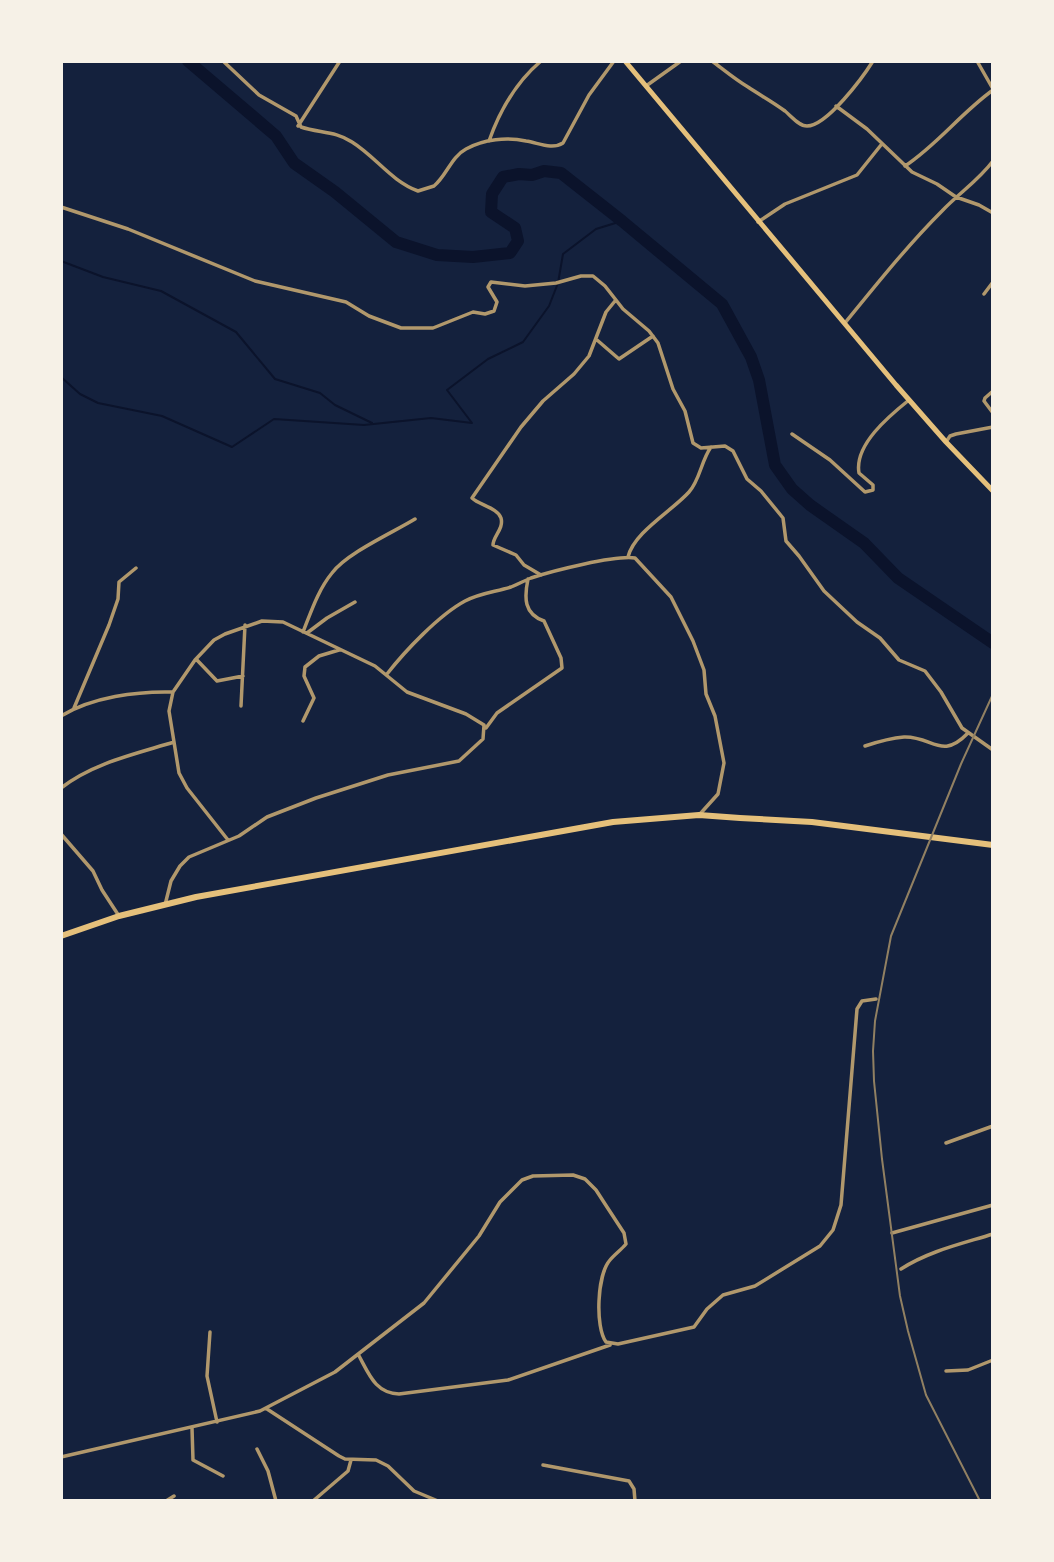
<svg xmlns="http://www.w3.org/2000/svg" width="1054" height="1562" font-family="Barlow,sans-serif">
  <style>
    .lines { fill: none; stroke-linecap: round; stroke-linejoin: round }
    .stream { stroke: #0b132b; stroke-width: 2 }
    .river { stroke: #0b132b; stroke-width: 12 }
    .minor { stroke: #b1986c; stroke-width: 3.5 }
    .secondary { stroke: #e5c07b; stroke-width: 5 }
    .trunk { stroke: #e5c07b; stroke-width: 6 }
    .rail { stroke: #918062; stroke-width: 2 }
  </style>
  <rect width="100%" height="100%" fill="#14213d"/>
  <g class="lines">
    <!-- stream -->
    <path class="stream" d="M61,261L103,277L161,291L236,332L275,379L320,393L335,405L372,423
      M61,377L80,394L98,403L162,416L232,447L274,419L364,425L431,418L472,423L447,390L488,359L523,342L549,306L558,283L563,254L596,229L622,221"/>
    <!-- river -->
    <path class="river" d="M188,61L276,136L294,163L335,192L396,242L437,255L473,257L510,253L518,241L515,228L491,212L492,194L503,177L519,174L532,175L544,171L561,173L622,221L722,304L751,357L759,380L775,465L792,489L810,505L864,543L898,578L993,643"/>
    <!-- minor -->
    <path class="minor" d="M223,61L259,95L296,116L301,127C319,133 336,131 352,142C376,157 391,181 418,191L434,186C447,175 451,157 466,149C484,139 507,137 526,141C539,143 552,150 563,143L589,95L614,61
      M712,61C724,70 736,80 748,87C760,95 773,102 785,111C791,116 799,126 807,126C827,126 863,77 873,61
      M977,61L993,89
      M646,86L681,61
      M836,106L867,129L912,172L937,184L956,197L979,205L993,213
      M298,126L340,61
      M489,141C500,110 515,83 541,61
      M905,166C937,145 961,113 993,90
      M61,207L128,229L255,281L346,302L369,316L401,328H433L473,312L485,314L494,311L497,302L488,287L491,282L525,286L556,283L581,276H593L605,286L623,309L649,331L658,343L673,389L685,411L693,443L701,448L725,446L733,451L747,479L761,491L783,518L786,541L799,556L824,591L857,622L880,638L899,660L925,671L941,692L962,728L993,750
      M758,222L785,204L857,175L881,145
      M984,294L993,282
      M845,323C876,285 907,246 942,211C959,193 978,181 993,161
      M597,340L619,359L653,336
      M993,391L985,398L984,401L993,413
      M792,434L830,460L865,492L873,490V485L859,473C854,445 889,416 909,400
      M946,442L950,436L956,434L993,427
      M628,557C634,532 672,511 689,492C700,480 701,461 711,447
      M541,575L524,565L516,555L493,545C493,536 504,529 501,518C498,508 479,505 472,498L521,427L543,401L574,374L589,356L606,312L615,301
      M303,632C311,612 318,590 332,573C347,553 392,533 415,519
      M307,633L327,618L355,602
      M196,659L217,681L243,676
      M387,674C405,651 439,615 465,601C480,593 495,592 511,587C518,584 524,581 531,578C552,571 615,555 635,558L671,597L693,641L704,670L706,694L715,716L724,763L718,794L700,814
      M241,706L245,625
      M74,708L109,625L118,599L119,582L136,568
      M61,716C92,697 137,691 173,692
      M303,721L314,698L304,676L305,667L319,656L339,650
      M486,728L497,713L562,668L561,658L544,621C524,614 524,598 528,579
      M865,746C877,742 891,738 904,737C933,736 941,761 968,733
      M61,788C93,763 135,754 174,742
      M61,834L93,871L102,890L119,916
      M165,905L171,881L180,866L189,857L239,836L267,817L316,798L388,775L459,761L483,739L484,725L466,714L407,692L375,666L283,622L262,621L225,634L214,640L195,660L173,692L169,711L179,773L187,788L228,840
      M946,1143L993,1126
      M892,1233L993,1205
      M901,1269C929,1251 961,1244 993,1234
      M210,1332L207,1376L217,1422
      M358,1354C369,1374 375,1393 399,1394L508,1380L610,1345
      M946,1371L968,1370L993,1360
      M267,1409L339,1456L345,1459L376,1460L388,1466L414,1491L438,1501
      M192,1428L193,1460L223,1476
      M257,1449L268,1471L276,1501
      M61,1457L260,1411L335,1372L424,1303L479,1236L500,1202L522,1180L533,1176L573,1175L585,1179L596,1190L607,1207L624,1233L626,1244C621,1250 615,1254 610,1260C597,1275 595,1327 606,1342L618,1344L694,1327L707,1309L723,1295L755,1286L820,1246L833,1230L841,1205L857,1009L862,1001L876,999
      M543,1465L629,1481L634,1489L635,1501
      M166,1501L174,1496
      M313,1501L348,1471L351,1460"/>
    <!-- secondary -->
    <path class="secondary" d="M625,61L896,385L946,442L993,491"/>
    <!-- trunk -->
    <path class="trunk" d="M61,936L119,916L196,897L613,822L699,815L740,818L812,822L993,845"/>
    <!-- rail -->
    <path class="rail" d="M980,1501L926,1395L908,1331L900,1296L882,1159L874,1081L873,1051L875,1021L891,936L961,764L993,694"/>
  </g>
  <!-- border -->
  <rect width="1054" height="1562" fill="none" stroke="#f6f1e7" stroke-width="126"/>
</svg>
